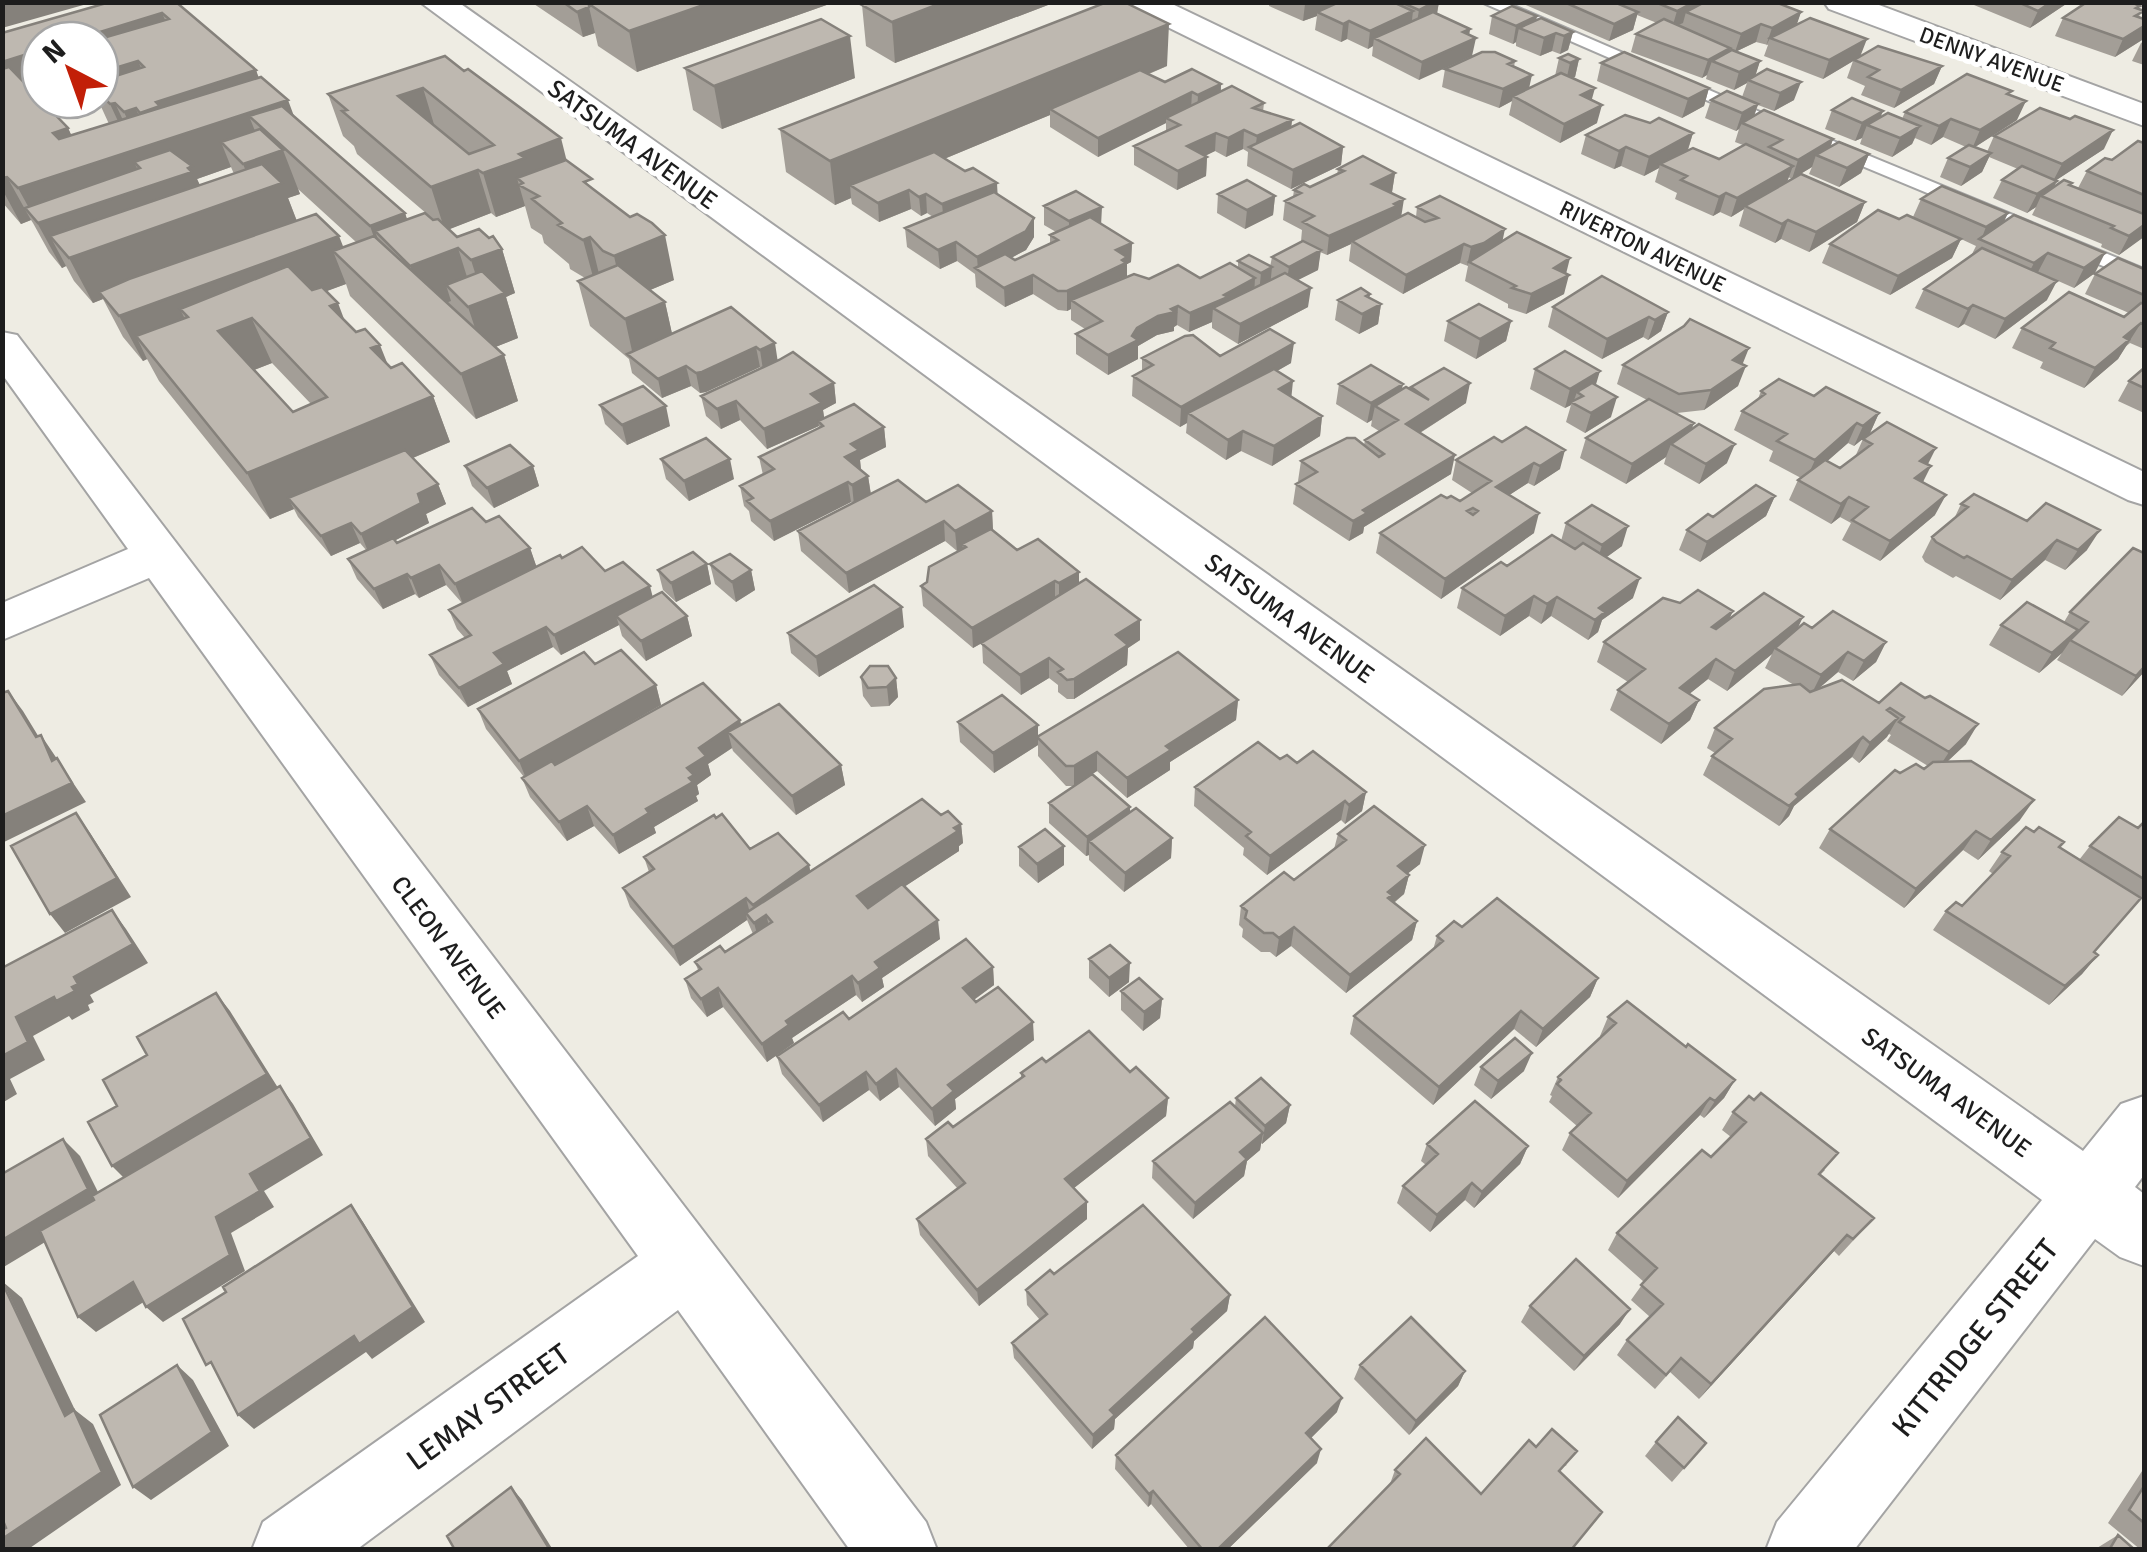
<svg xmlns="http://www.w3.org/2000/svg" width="2147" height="1552" font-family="Signika,sans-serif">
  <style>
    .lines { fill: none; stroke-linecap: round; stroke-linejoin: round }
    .service-casing { stroke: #a4a4a4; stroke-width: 4 }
    .minor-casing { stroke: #a4a4a4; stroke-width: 4 }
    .service { fill: #fff; fill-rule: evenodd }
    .minor { fill: #fff; fill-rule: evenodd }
    .wall { fill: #a39e97; fill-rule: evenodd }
    .shaded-wall { fill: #85817b; fill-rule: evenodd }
    .building { fill: #beb8b0; stroke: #85817b; stroke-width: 2.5; fill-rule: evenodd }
    .labels { text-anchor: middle; stroke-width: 10; stroke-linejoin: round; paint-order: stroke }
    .far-street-label { font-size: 22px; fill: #1d1d1d; stroke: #fff }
    .street-label { font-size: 25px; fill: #1d1d1d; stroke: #fff }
    .near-street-label { font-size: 30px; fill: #1d1d1d; stroke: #fff }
  </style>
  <rect width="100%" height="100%" fill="#eeece3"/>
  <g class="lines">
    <defs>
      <path id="service" d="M1481,2H1505L1760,112L1750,118L1743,116Z
        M1792,124L2144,269V283L1785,134V126Z"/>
      <path id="minor" d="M420,2H458L2083,1151L2121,1104L2144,1096V1175L2135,1187L2144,1194V1266L2120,1257L2095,1239L1854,1550H1766L1777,1522L2042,1200Z
        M1126,2H1168L2144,472V505L2128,500L1131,9Z
        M1824,2H1871L2144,104V126L1829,9Z
        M2,332L17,335L926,1522L937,1550H850L678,1310L356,1550H252L263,1522L638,1256L149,578L2,640V603L128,549L2,374Z"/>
    </defs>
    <!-- service casing -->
    <use href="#service" class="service-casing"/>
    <!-- minor casing -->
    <use href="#minor" class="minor-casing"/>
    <!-- service -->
    <use href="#service" class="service"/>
    <!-- minor -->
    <use href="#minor" class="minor"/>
  </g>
  <!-- wall -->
  <path class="wall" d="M176,2L256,70L258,78L294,116L405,213L407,220H434L357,154L354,146L343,136L328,94L445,56L567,161L674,280L650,290L665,302L672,334L713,316L778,361L834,383L836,403L823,410L824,418L884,427L886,447L860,460L861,470L868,476L871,494L992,511L993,531L1017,550L1079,583L1140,620V640L1128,648L1127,665L1074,699H1067L1058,692V685L1049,678L1021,695L983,663L982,643L973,648L923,606L921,586L927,582L963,548L957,551L945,541L849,593L801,551L798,531L852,503L851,502L774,541L751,521L749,511L744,506L740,486L763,475L759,457L819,428V426L767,449L740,420L721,429L706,416L701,396L761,368L760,367L706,392L700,393L691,386L662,398L632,373L629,359L590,326L578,281L585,278L570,269L569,264L544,243L542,235L531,228L525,206L496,217L491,213L449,229L457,237L502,249L515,293L506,297L518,338L495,347L504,355L518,401L476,419L350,296L346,284L326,291L344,321L388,365L433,396L450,442L413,458L438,484L446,504L426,514L429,523L395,540L397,543L486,522L530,548L536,566L562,558L605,571L653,597L687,616L692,636L646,661L622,636L619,625L561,655L553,647L507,671L512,684L468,707L439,675L430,655L465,638L457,629L449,610L462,603L446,585L419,598L415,594L383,609L357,579L348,559L366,550L360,543L331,556L298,517L294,509L270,519L159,381L147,359L143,361L123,337L103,299L93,303L74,281L66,266L62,268L49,252L33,223L31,220L21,224L2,202V33ZM40,40H100V80L105,79L100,81V100H98L109,124L71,135L68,128L40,100ZM231,167L234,174L200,185L197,179ZM298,189L356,242L344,247L297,221L288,198L300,194ZM272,363L311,404L293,412L254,370Z
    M531,2H835L637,72L598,46L595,33L583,37Z
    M868,2H1048V5L895,63L866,46L862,5Z
    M1270,2H1439L1437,14L1470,29L1469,35L1419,80L1372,56L1373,46L1368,49L1347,39L1341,42L1315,30L1317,16L1303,21L1269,6Z
    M1519,2H1775L1801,12L1796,25L1860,56L1942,66L1934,84L1894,108L1861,95L1865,86L1847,78L1853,61L1823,79L1764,56L1768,45L1756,42L1735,52L1729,49L1728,52L1760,61L1755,76L1794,100L1774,111L1758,105L1754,116L1833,139L1831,146L1869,154L1861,173L1839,187L1809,174L1812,167L1792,179L1788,177L1787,182L1865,202L1857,222L1809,252L1781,239L1775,243L1739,226L1744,209L1731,217L1720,212L1713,216L1675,199L1677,193L1655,182L1659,168L1644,176L1621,166L1614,169L1581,154L1586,135L1650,123L1693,133L1688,150L1719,159L1743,145L1735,142L1739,129L1736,131L1705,118L1711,100L1742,97L1747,83L1734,90L1706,79L1707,75L1702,78L1631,52L1636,34L1657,23L1637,15L1633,30L1609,41Z
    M1975,2H2069L2030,28L1974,5Z
    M2141,2L2137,5L2140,18L2144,19V36L2142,40L2115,57L2055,36L2063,18Z
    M1492,16L1537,20L1573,32L1568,50L1560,54L1552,51L1540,56L1516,46V42L1513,44L1489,34Z
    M2144,41V65L2132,61L2141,43Z
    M1559,58L1579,59L1575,77L1572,78L1592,100L1597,123L1560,143L1509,115L1512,101L1499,108L1442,87L1445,69L1515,61L1514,67L1529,89L1555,76Z
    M1601,63L1709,88L1704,106L1682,118L1597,81Z
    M1167,66L1149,74L1165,82L1221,84V92L1264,103L1263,112L1292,120L1291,127L1343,147L1341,165L1291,189L1247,166L1248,152L1243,149L1226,157L1215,151L1205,156L1207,157L1206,176L1177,190L1134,165V146L1166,132V123L1098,157L1050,127V115L944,159L965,171L997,183V195L1034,218V237L1026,250L1011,258L1015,260L1050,244V235L1056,232L1044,225V206L1101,224L1132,243L1131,262L1127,264V276L1149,279L1200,278L1238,268V261L1270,267L1272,257L1302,242L1301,241L1302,230L1283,220L1285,201L1293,197L1294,190L1310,187L1337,175L1338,169L1395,173L1392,192H1390L1401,216L1416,217L1417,207L1502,241L1566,273L1564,294L1526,314L1508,308V304L1465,281L1468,266L1460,263L1403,294L1349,261L1351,244L1327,255L1320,252L1318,270L1298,280L1308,307L1238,344L1212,328V322L1189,332L1177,325L1174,327V331L1157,335L1138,346V359L1108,375L1076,354V334L1085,329L1071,320V309L1067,311L1058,310L1033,294L1005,307L976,287L975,274L957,261L940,269L907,247L905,228L933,217L927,213L921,216L911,209L879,222L852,204L851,198L835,205L786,172L780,129Z
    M685,68L855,78L722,129L693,110Z
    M2011,96L2017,120L1975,147L1987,152L1994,136L2104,149L2056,180L2054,187L2071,186L2078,188L2087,171L2144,143V236L2119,255L2101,247L2102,244L2032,215L2036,207L2027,213L1993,198L2002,180L2018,169L1989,157L1982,172L1961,186L1940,177L1948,158L1966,147L1943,137L1931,145L1915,138L1912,144L1892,157L1860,144L1862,138L1855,141L1825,129L1832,110L1902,119L1905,112Z
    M1218,194L1275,196L1273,215L1245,229L1217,213Z
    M1921,199L2008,213L2003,223L2095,273L2074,288L2038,272L2047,300L1995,339L1964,324L1958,328L1915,308L1924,289L1971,256L1976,246L1961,239L1952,258L1890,295L1822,263L1830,244L1899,219L1913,217Z
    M2144,269V349L2130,343L2125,347L2118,359L2084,388L2040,368L2043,362L2012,348L2022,328L2124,317L2129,313L2085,294L2095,274Z
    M1338,300L1381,304L1378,324L1359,334L1335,320Z
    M1553,307L1668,312L1661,331L1648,340L1643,337L1602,359L1548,327Z
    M1448,321H1511L1506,341L1476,359L1444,341Z
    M1220,356L1291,363L1277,371L1291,396L1322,416L1320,436L1272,466L1241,451L1226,460L1186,433L1187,423L1180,427L1132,396L1133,376L1142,371V358Z
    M1743,364L1738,386L1704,410L1677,413L1727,463L1699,484L1664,464L1666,457L1626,484L1580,458L1586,438L1647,400L1617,384L1623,365Z
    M2144,368V413L2118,401L2129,381Z
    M1535,369L1596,385L1611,417L1585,433L1566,422L1571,405L1565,408L1530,389Z
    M1339,384L1402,389L1410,390L1411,387L1466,403L1420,433L1451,474L1364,527L1363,533L1349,541L1293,504L1296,484L1300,482L1298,481L1301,461L1364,445L1365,440L1379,431L1371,426L1372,420L1367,423L1336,404Z
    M1761,391L1814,396L1879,413L1870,433L1854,446L1848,443L1827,461L1840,468L1855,457L1863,439L1928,465L1923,482L1935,515L1880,561L1842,540L1851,523L1840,517L1831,524L1789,500L1798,480L1801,478L1769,461L1773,451L1734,430L1742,411L1758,399Z
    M600,405L670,426L627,445L605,424Z
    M1494,437L1560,469L1534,486L1528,483L1509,495L1534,533L1441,599L1376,553L1380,533L1447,498L1460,501L1472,493L1452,480L1456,460Z
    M661,459L734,479L689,501L666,479Z
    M465,466H533L539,486L494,508L472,486Z
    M1775,496L1766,516L1700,562L1679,550L1687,530L1713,517Z
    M1961,504L2087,550L2065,570L2045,560L2000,600L1956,576L1953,578L1925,562L1922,557L1932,537L1954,519Z
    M1566,523L1622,546L1606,557L1633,598L1602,620L1598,632L1588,640L1551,616L1541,624L1529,616L1500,636L1457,608L1462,588L1561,541Z
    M2133,548L2144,672L2122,696L2057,660L2062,653L2039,673L1989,645L2001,625L2064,622L2070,612Z
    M707,564L711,584L676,602L663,590L658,570Z
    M710,564L751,570L755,590L736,602L715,584Z
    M1729,620L1797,628H1812L1886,642L1876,662L1853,681L1838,672L1818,689L1879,703L1966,744L1947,762L2020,820L1978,860L1963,850L1904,908L1819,848L1830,829L1900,773L1924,769L1928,766L1887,741L1891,735L1889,734L1859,763L1852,757L1794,806L1789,816L1779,826L1703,775L1712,756L1715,753L1707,748L1715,728L1794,685L1765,668L1772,654L1727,691L1708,679L1689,694L1699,700L1690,720L1661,744L1610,710L1618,690L1628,682L1597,662L1604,642Z
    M904,627L819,677L791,653L788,633Z
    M595,664L656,685L661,705L588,746L741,724L841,765L845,785L796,815L733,751L732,748L708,764L711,775L697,785L699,794L696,796L698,801L654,827L656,833L619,854L594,826L567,841L530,797L522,778L524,777L486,729L478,709Z
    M861,677L896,678L898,697L889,706L871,707L863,696Z
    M1238,700L1236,720L1170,762V770L1127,798L1097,771L1074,786H1066L1038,756V745L994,773L960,742L958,722L1038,725V736Z
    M1280,759L1297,763L1366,792L1362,811L1345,824L1341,820L1267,875L1243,855L1244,848L1194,806L1195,787Z
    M1049,803L1130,807V813L1172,838L1171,858L1124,892L1089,860V855L1086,856L1049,823Z
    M941,815L961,824L963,843L959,846V851L904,887L940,939L882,978L884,987L862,1002L856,995L792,1038L794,1043L767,1062L723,1007L707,1017L691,998L685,979L698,970L695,962L725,952L753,934L747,920L680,966L630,907L623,888L649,872L644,857L750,849L809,865L810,871Z
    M2144,822V895L2094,952L2098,955L2082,974L2049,1005L1933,930L1946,911L1962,906L1993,874L1989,871L2002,852L2034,832L2079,860L2090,846L2138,828Z
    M1338,834L1420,864L1407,874L1409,875L1404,894L1394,903L1417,921L1412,940L1346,993L1291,946L1276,957L1270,952H1261L1242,937L1243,929L1239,925L1241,906L1294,880L1334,849Z
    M1019,847L1064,865L1038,883L1019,866Z
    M1462,927L1598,978L1590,997L1536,1047L1514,1029L1433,1105L1350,1034L1354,1016L1433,950L1437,936Z
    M1089,959L1129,982L1109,997L1089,978Z
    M993,967L994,985L974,1000L1034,1040L955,1099L956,1109L935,1126L899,1087L880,1101L869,1090L823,1122L782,1074L777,1056L849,1019Z
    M1121,991L1162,999L1160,1018L1143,1031L1121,1010Z
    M1608,1017L1686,1047L1735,1080L1724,1098L1704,1118L1700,1115L1618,1198L1562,1150L1570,1133L1577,1126L1549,1102L1552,1096L1550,1095L1558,1077L1601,1037L1600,1036Z
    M1046,1062L1130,1072L1168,1098L1166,1116L1074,1188L1087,1202V1219L979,1306L920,1235L917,1219L958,1189L928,1156L926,1139L953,1127L1021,1078V1073Z
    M1481,1067L1524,1071L1491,1099L1474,1085Z
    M1236,1098L1290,1105L1286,1123L1262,1144L1261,1143L1260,1150L1247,1161L1244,1176L1193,1219L1152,1178L1153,1161L1235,1106Z
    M1733,1112L1825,1170L1820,1175L1874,1218L1839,1256L1834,1251L1699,1399L1670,1372L1655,1389L1617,1355L1627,1340L1650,1317L1631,1300L1644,1282L1608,1250L1617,1233L1711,1157L1731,1137L1722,1130Z
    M1427,1144L1528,1146L1520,1164L1474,1208L1465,1200L1430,1232L1397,1203L1403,1186L1426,1165L1421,1161Z
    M1054,1274L1230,1295L1227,1311L1194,1341L1193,1348L1115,1419L1114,1429L1092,1449L1014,1358L1012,1343L1040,1320L1027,1305L1026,1290Z
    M1530,1306L1620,1324L1574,1371L1521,1322Z
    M1360,1365L1465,1371L1458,1386L1409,1435L1354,1379Z
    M1337,1412L1311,1438L1317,1463L1227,1550H1190L1151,1504L1148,1507L1115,1469L1116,1455Z
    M1656,1442L1706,1443L1672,1482L1645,1456Z
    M1536,1447L1567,1465L1326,1550L1390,1484L1395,1470L1481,1494Z
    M2144,1468V1550H2141L2108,1523Z
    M2118,1535L2135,1550H2096L2097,1548Z"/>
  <!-- shaded-wall -->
  <path class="shaded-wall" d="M2,2H94L2,28Z
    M712,2H835L637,72L629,31Z
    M944,2H1048V5L895,63L892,22Z
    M1307,2H1347L1317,12V16L1303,21L1305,4Z
    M1434,2H1439L1436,18L1416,28L1419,10Z
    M1694,2H1710L1686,12L1683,23L1672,28L1677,11Z
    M2051,2H2069L2030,28L2038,11Z
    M589,7L595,33L583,37L577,12Z
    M1413,11L1411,29L1374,38L1373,46L1368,49L1370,31Z
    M1638,12L1633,30L1609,41L1614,24Z
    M1801,12L1795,30L1770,38L1766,46L1772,28Z
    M162,13L180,54L138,61L156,102L256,70L269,106L288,100L304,143L249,116L265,156L221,142L231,167L197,179L210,208L255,193L243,164L283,150L300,194L288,198L299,227L99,292L103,299L93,303L69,258L50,236L66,266L62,268L18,188L53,133L68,128L86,166L140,148L124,112L134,109L100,40H74ZM136,109L140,113L152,144ZM134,162L140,168L146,187Z
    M1537,16L1534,34L1519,28L1516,42L1513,44L1516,26Z
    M1349,21L1347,39L1341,42L1343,24Z
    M1169,24L1167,66L1056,112L1050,109V115L862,193L850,185L851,198L835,205L830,161Z
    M1761,24L1756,42L1735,52L1741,34Z
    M2144,26V36L2142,40L2115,57L2123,39Z
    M1470,29L1468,41L1476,38L1472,56L1419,80L1422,62L1463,32Z
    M1573,32L1568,50L1560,54L1564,36Z
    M1556,33L1552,51L1540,56L1544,38Z
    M850,36L855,78L722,129L714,86Z
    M1867,39L1860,57L1823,79L1829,60Z
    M1730,48L1724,66L1712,61L1707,75L1702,78L1708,60Z
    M40,50V99L2,86V62Z
    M1579,59L1575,77L1566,81L1570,63Z
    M1760,61L1754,80H1748L1747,83L1734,90L1739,72Z
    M1942,66L1934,84L1894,108L1901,90Z
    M1532,75L1528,93L1513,96L1512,101L1499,108L1503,89Z
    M1801,82L1794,100L1774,111L1780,93Z
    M1221,84L1220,103L1197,113L1198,95Z
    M423,88L436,131L398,96Z
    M1595,88L1590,106L1581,95Z
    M1709,88L1704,106L1682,118L1688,99Z
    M1192,92L1191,110L1166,118V123L1098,157V138Z
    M2026,101L2017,120L1972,149L1980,130Z
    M115,103L135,146L130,147L110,104Z
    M1758,104L1752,122L1742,123L1739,129L1736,131L1742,113Z
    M1602,105L1597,123L1560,143L1564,124Z
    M1883,111L1876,129L1867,125L1862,138L1855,141L1862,123Z
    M1951,119L1943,137L1931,145L1939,126Z
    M1292,120L1290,139L1255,150L1257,136Z
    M1920,126L1912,144L1892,157L1900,138Z
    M1244,130L1243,149L1226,157L1228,138Z
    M2113,130L2104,149L2052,183L2062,164Z
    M1216,133L1215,151L1186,165L1187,146Z
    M1693,133L1687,152L1660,164L1659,168L1644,176L1649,157Z
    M561,138L572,182L517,178L525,206L496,217L483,173L519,154Z
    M1833,139L1826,158L1816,155L1812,167L1792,179L1798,160Z
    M1343,147L1341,165L1291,189L1293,170Z
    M1626,147L1621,166L1614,169L1619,151Z
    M1991,153L1982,172L1961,186L1970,167Z
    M1869,154L1861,173L1839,187L1847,168Z
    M1207,157L1206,176L1177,190L1178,171Z
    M1793,166L1786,185L1745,206L1744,209L1731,217L1737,198Z
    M478,170L491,213L445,231L431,187Z
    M1395,173L1392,192L1369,202L1372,184Z
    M7,177L31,220L21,224L2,189V178Z
    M2057,181L2048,198L2041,196L2036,207L2027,213L2037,194Z
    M997,183L998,202L944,223L942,204Z
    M909,190L911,209L879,222L878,203Z
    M1726,193L1720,212L1713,216L1719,197Z
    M926,194L927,213L921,216L919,197Z
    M1275,196L1273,215L1245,229L1247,210Z
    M1404,199L1401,218L1352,241L1351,244L1327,255L1329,236Z
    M1865,202L1857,222L1809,252L1816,232Z
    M1102,207L1101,226L1069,240V221Z
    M405,213L420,258L375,231L389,270L386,271L370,226Z
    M2008,213L1999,232L1981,240L1986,227Z
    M1034,218V237L1026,250L983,273L978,270L977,257Z
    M1788,220L1781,239L1775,243L1782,224Z
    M2144,225V237L2119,255L2129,236Z
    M1505,229L1501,248L1469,262L1467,266L1471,247Z
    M665,235L674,280L624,301L614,256Z
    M339,236L352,269L333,251L346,284L252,319L272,363L239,376L180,309L196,341L136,336L147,359L143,361L119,316Z
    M590,237L601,282L595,284L583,240Z
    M1961,239L1952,258L1890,295L1898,276Z
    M956,242L957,261L940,269L938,250Z
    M1132,243L1131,262L1127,264V276L1071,300V309L1067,311V291L1116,250Z
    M1464,244L1460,263L1403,294L1406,275Z
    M458,248L472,293L446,285L451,301L426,310L410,266Z
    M502,249L515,293L506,297L518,338L483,352L468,307L484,301L471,260Z
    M1321,250L1318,270L1286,286L1289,267Z
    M2048,253L2038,272L2024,282L2034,263Z
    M2105,253L2095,273L2074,288L2084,268Z
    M1570,258L1565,278L1569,275L1564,294L1526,314L1531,294L1554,268Z
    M1272,267L1270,287L1259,293L1261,273Z
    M1033,275V294L1005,307L1004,288Z
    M1255,278L1254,297L1213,308L1212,322L1189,332L1190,313Z
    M2057,281L2047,300L1995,339L2005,319Z
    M1311,288L1308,307L1238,344L1240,324Z
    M1370,294L1368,311L1381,304L1378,324L1359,334L1366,296Z
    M665,302L675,347L634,360L625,319Z
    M338,303L355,348L330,306Z
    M1973,305L1964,324L1958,328L1968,309Z
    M1178,306L1177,325L1174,327V331L1157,335L1138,346V359L1108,375V355L1137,328Z
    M1668,312L1661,331L1648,340L1655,320Z
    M1649,317L1643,337L1602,359L1607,339Z
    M1511,321L1506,341L1476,359L1480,339Z
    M2141,323L2118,359L2084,388L2095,368L2124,337Z
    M775,343L778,363L763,370L760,350Z
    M1294,343L1291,363L1195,418L1188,413L1187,423L1180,427L1181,407Z
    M380,345L398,390L371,348Z
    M756,347L760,367L706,392L700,393L696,373Z
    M1749,348L1741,368L1733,360Z
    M504,355L518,401L476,419L461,374Z
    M686,366L691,386L662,398L658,379Z
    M1746,366L1738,386L1704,410L1711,390Z
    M1600,371L1594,391L1577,392L1573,403L1571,402V405L1565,408L1570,389Z
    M1293,381L1291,401L1279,389Z
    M834,383L836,403L823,410L825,423L818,421L819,426L767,449L764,429L811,394Z
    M1470,383L1466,403L1402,444L1406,424Z
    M1403,384L1399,404L1375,406L1372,420L1367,423L1371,403Z
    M433,396L450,442L297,507L288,498L294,509L270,519L247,473Z
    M1617,397L1611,417L1585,433L1591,413Z
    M736,401L740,420L721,429L717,409Z
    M666,406L670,426L627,445L622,425Z
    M1879,413L1870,433L1854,446L1863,426Z
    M1322,416L1320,436L1272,466L1274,446Z
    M1694,423L1687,442L1671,444L1666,457L1626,484L1632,464Z
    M1857,423L1848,443L1806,480L1815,460Z
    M884,427L886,447L860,460L861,470L845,457L851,444Z
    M1243,431L1241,451L1226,460L1228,440Z
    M1735,444L1727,463L1699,484L1706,464Z
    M1936,448L1926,468L1920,461Z
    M1565,450L1560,469L1534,486L1540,466Z
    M1455,455L1451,474L1364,527L1363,533L1349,541L1353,521L1363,510Z
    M730,459L734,479L689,501L684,481Z
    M1534,463L1528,483L1491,507L1496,487Z
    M533,466L539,486L494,508L487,488Z
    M1931,466L1921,486L1915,478Z
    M868,476L871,496L854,505L852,485Z
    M848,482L851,502L774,541L770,521Z
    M438,484L446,504L426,514L429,523L369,554L361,534L418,494Z
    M1946,495L1935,515L1880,561L1890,541Z
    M1775,496L1766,516L1700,562L1707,542Z
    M1849,497L1840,517L1831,524L1841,504Z
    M992,511L993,531L962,544L963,548L957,551L955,531Z
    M1539,513L1534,533L1441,599L1445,579Z
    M944,521L945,541L849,593L846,573Z
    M351,523L360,543L331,556L321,536Z
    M1628,526L1622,546L1596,565L1602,545Z
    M2100,530L2087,550L2065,570L2078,550Z
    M2057,540L2045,560L2000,600L2012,580Z
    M530,548L537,568L463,604L455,584Z
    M707,564L711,584L676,602L671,583Z
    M439,565L446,585L419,598L411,578Z
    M751,570L755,590L736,602L732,582Z
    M1079,572V592L1059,603V583Z
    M407,574L415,594L383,609L374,589Z
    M1640,578L1633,598L1602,620L1598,632L1588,640L1599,608Z
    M1055,581V601L973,648L972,628Z
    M650,586L655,606L616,616L619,625L561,655L554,635Z
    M1534,596L1529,616L1500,636L1505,616Z
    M1557,597L1551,616L1541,624L1547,604Z
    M902,607L904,627L819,677L816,657Z
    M1733,611L1724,631L1704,647L1712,627Z
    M687,616L692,636L646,661L641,641Z
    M1803,617L1794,636L1775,648L1772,654L1727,691L1735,671Z
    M1140,620V640L1128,648L1127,665L1074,699V679L1116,635Z
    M546,627L553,647L507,671L512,684L468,707L459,688L494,653Z
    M2078,630L2062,653L2039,673L2052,653Z
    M1886,642L1876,662L1853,681L1864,661Z
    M1848,652L1838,672L1811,695L1821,675Z
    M1049,658V678L1021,695L1020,675Z
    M1716,659L1708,679L1672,708L1680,688Z
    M2144,667V672L2122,696L2136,676Z
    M896,678L898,697L889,706L887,687Z
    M656,685L661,705L527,781L519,761Z
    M8,691L23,711L51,757L36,737Z
    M1238,700L1236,720L1170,762V770L1127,798V778L1166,746Z
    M1699,700L1690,720L1661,744L1669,724Z
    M1898,718L1887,737L1859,763L1870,743Z
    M740,720L745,740L728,732L732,748L708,764L711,775L697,785L699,794L696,796L698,801L654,827L656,833L619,854L613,835L646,809L687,768L699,748Z
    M1978,724L1966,744L1936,772L1949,752Z
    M1038,725V745L994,773L993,753Z
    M41,735L86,802L2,843V816L52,761Z
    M1863,737L1852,757L1794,806L1789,816L1779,826L1796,794Z
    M1097,752V771L1074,786V766Z
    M841,765L845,785L796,815L792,796Z
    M1366,792L1362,811L1345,824L1349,805Z
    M2034,800L2020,820L1978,860L1991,840Z
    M1345,801L1341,820L1267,875L1270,856Z
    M587,806L594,826L567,841L559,822Z
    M1130,807V827L1089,841V855L1086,856L1087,837Z
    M76,813L90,833L131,897L65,933L50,914Z
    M961,824L963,843L959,846V851L861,915L857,896Z
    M1976,831L1963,850L1904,908L1916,889Z
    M1172,838L1171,858L1124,892L1125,873Z
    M1425,845L1420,864L1393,885L1398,866Z
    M1064,846V865L1038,883L1037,864Z
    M809,865L813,884L767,918L771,934L759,941L754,923L757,921L753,905Z
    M1409,875L1404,894L1389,906L1388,892Z
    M746,898L751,917L746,913L747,920L680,966L673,947Z
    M112,910L126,929L148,963L90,995L94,1002L88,1005L90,1010L72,1020L69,1016L33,1036L45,1060L10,1079L17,1094L2,1103V1056L16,1017L72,987L74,977Z
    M938,920L940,939L882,978L884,987L862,1002L858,983L875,962Z
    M1417,921L1412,940L1346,993L1350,975Z
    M1294,927L1291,946L1276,957L1279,938Z
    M2098,955L2082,974L2049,1005L2065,986Z
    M1130,963L1129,982L1109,997V978Z
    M993,967L994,985L965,1006L963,988Z
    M852,976L856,995L792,1038L794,1043L767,1062L762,1044L786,1021Z
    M1598,978L1590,997L1536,1047L1543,1029Z
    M718,988L723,1007L707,1017L701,999Z
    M216,993L230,1011L280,1091L129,1183L112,1166Z
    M1162,999L1160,1018L1143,1031L1144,1012Z
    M1521,1011L1514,1029L1433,1105L1439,1087Z
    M1033,1022L1034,1040L955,1099L956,1109L935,1126L932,1109L948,1085Z
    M1532,1053L1524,1071L1491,1099L1498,1081Z
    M896,1069L899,1087L880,1101L876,1084Z
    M866,1072L869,1090L823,1122L819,1105Z
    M1735,1080L1724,1098L1704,1118L1715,1101Z
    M280,1086L293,1104L323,1155L264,1191L274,1207L231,1233L245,1271L163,1322L146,1307L250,1174Z
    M1168,1098L1166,1116L1065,1195V1179Z
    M1710,1098L1700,1115L1618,1198L1627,1181Z
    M1290,1105L1286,1123L1262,1144L1265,1126Z
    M1263,1133L1260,1150L1247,1161L1244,1176L1193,1219L1195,1203L1240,1152Z
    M63,1139L80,1156L105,1206L2,1268V1240Z
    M1528,1146L1520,1164L1474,1208L1482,1192Z
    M1472,1183L1465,1200L1430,1232L1437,1215Z
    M1087,1202V1219L979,1306L977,1290Z
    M351,1205L363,1222L425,1322L372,1359L366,1352L254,1429L238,1415Z
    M1847,1235L1834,1251L1699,1399L1711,1384Z
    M3,1282L22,1298L75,1410L93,1424L121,1485L27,1550H2V1539L65,1416Z
    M133,1282L150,1298L96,1332L78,1317Z
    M1230,1295L1227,1311L1194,1341L1193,1348L1115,1419L1114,1429L1092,1449L1093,1435L1110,1410L1192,1329Z
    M1630,1309L1620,1324L1574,1371L1584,1356Z
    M177,1365L193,1380L229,1446L151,1500L133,1487Z
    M1465,1371L1458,1386L1409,1435L1416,1421Z
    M1342,1398L1337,1412L1302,1447L1306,1433Z
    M1321,1449L1317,1463L1227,1550H1217Z
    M511,1487L522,1500L553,1550H550Z
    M1153,1491L1151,1504L1148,1507L1149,1494Z"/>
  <!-- building -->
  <path class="building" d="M110,2H176L256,70L156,102L160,106L140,113L136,108L124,112L115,103L110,104L100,94V81L144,67L138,61L115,68L100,54V40H96L169,19L162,13L74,40H40V50L2,62V33Z
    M563,2H595L589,4V7L577,12Z
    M595,2H712L629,31L589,4Z
    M868,2H944L892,22L862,5Z
    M1107,2H1124L1169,24L830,161L780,129Z
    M1339,2H1393L1413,11L1370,31L1349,21L1343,24L1317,12Z
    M1409,2H1434L1419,10L1405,4Z
    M1564,2H1614L1638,12L1614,24Z
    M1655,2H1694L1677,11Z
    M1705,2H1775L1801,12L1772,28L1761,24L1741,34L1686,12Z
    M2018,2H2051L2038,11Z
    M2087,2H2131L2140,6L2136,8L2144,11L2135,16L2144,19V26L2123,39L2063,18Z
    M1512,6L1537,16L1516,26L1492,16Z
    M1433,12L1470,29L1463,32L1476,38L1422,62L1374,38Z
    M1541,18L1573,32L1564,36L1556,33L1544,38L1519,28Z
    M1810,18L1867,39L1829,60L1770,38Z
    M821,19L850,36L714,86L685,68Z
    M1664,19L1730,48L1708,60L1636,34Z
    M1878,46L1942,66L1901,90L1868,77L1879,70L1854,60Z
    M1732,50L1760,61L1739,72L1712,61Z
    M1482,52H1495L1515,61L1508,64L1532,75L1503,89L1445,69Z
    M1624,52L1709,88L1688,99L1601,63Z
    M1568,54L1579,59L1570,63L1559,58Z
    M445,56L464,71L468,69L561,138L519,154L525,158L483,173L478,170L431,187L342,111L347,110L328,94ZM423,88L494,145L469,154L398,96Z
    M9,67L68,128L53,133L59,139L261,77L288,100L18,188L7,177L2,178V69Z
    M1192,69L1221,84L1198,95L1192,92L1098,138L1050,109L1140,70L1165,82Z
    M1767,69L1801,82L1780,93L1748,80Z
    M1561,73L1595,88L1581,95L1602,105L1564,124L1513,96Z
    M1967,74L2012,91L2007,94L2026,101L1980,130L1951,119L1939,126L1905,112Z
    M1232,86L1264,103L1253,108L1292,120L1257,136L1244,130L1228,138L1216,133L1187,146L1207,157L1178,171L1134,146L1180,125L1166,118Z
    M1727,91L1758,104L1742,113L1711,100Z
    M1852,98L1883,111L1862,123L1832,110Z
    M282,106L405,213L370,226L249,116Z
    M2040,108L2070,119L2075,116L2113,130L2062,164L1994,136Z
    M1764,110L1833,139L1798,160L1769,147L1782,140L1742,123Z
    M1888,113L1920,126L1900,138L1867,125Z
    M1625,115L1650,123L1659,118L1693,133L1649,157L1626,147L1619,151L1586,135Z
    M1300,123L1343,147L1293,170L1249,147Z
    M260,129L283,150L243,164L221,142Z
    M2138,141L2144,143V195L2087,171L2105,158L2112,160Z
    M1839,142L1869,154L1847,168L1816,155Z
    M1746,144L1793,166L1737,198L1726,193L1719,197L1681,180L1687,176L1660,164L1693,148L1719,159Z
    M1969,145L1991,153L1970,167L1948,158Z
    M170,150L192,166L188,168L192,172L38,223L25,208L140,168L134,162Z
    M934,152L965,171L973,168L997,183L942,204L926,194L919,197L909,190L878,203L850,185Z
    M1363,156L1395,173L1372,184L1404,199L1394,204L1397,206L1329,236L1303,222L1314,216L1285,201L1301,193L1294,190L1304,184L1310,187L1344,171L1338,169Z
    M566,160L592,179L584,182L593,189L630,217L637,214L652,223L665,235L614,256L603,251L590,237L583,240L558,225L562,223L532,199L539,196L519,185L523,183L517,178Z
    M262,164L282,183L69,258L50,236Z
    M2022,166L2057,181L2037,194L2002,180Z
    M1801,174L1865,202L1816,232L1788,220L1782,224L1745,206Z
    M1247,180L1275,196L1247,210L1218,194Z
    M2064,180L2072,183L2069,185L2144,214V225L2129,236L2111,228L2114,226L2041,196Z
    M1942,186L2008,213L1986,227L1921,199Z
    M1076,191L1102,207L1069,221L1044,206Z
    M994,192L1034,218L1026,231L977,257L956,242L938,250L905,228Z
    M1440,196L1505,229L1484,243L1471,247L1464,244L1406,275L1352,241L1408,213L1425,222L1438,218L1417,207Z
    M1878,210L1899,219L1907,215L1961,239L1898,276L1830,244Z
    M425,213L433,220L438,219L457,237L479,229L489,238L493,236L502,249L471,260L458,248L410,266L375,231Z
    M316,214L339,236L119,316L99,292L129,279Z
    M2014,215L2105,253L2084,268L2048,253L2034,263L1979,239Z
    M1090,217L1132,243L1116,250L1127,257L1122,260L1126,263L1067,291H1058L1033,275L1004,288L975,268L1005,254L1015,260L1058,240L1050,235Z
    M1517,232L1570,258L1554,268L1569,275L1531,294L1512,288L1516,286L1469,262Z
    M374,236L504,355L461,374L333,251Z
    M1303,241L1321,250L1289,267L1272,257Z
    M1982,248L2057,281L2005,319L1973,305L1968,309L1924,289Z
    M1249,255L1272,267L1261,273L1238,261Z
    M2118,258L2144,269V295L2095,274Z
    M1230,263L1255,278L1224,295L1228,297L1190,313L1178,306L1171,309L1175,312L1158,316L1137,328L1132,336L1138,340L1108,355L1076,334L1102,321L1071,300L1134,274L1149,279L1178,265L1200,278Z
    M618,265L665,302L625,319L578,281Z
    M288,266L312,290L322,287L338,303L330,306L356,332L365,329L380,345L371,348L391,368L402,363L433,396L247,473L136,336L188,317L180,309ZM252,318L327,397L293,412L218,331Z
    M482,271L505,293L468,307L446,285Z
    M1285,273L1311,288L1240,324L1213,308Z
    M1602,276L1668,312L1655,320L1649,317L1607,339L1553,307Z
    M1361,288L1370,294L1366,296L1381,304L1362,314L1338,300Z
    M2069,292L2124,317L2141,303L2144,304V325L2141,323L2124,337L2129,340L2095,368L2050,348L2055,343L2022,328Z
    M1479,304L1511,321L1480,339L1448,321Z
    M731,307L775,343L760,350L756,347L702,372L696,373L686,366L658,379L627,354Z
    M1690,319L1749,348L1733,360L1746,366L1711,390L1679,394L1623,365L1684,326Z
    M1270,329L1294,343L1181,407L1133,376L1153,365L1142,358L1185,336L1193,335L1220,356Z
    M1565,351L1600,371L1570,389L1535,369Z
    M793,352L834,383L811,394L822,403L764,429L736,401L717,409L701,396L779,360Z
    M1371,365L1403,384L1371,403L1339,384Z
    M1444,368L1470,383L1406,424L1455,455L1363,510L1367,513L1353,521L1296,484L1317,472L1301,461L1347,438H1355L1379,457L1384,454L1365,440L1398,420L1375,406L1406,387L1429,400L1411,387Z
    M2144,368V388L2129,381Z
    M1274,369L1293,381L1279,389L1322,416L1274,446L1243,431L1228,440L1188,413Z
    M1779,379L1814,396L1826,387L1879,413L1863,426L1857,423L1815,460L1777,441L1787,434L1742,411L1765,394L1761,391Z
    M1592,383L1617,397L1591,413L1571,402L1583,396L1577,392Z
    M643,386L666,406L622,425L600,405Z
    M1649,399L1694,423L1632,464L1586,438Z
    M854,404L884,427L851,444L859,450L845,457L868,476L852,485L848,482L770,521L747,501L753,498L740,486L774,469L759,457L823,426L818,421Z
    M1887,422L1936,448L1920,461L1931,466L1915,478L1946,495L1890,541L1852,520L1868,507L1849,497L1841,504L1798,480L1825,460L1840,468L1872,444L1863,439Z
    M1699,424L1735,444L1706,464L1671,444Z
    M1526,427L1565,450L1540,466L1534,463L1496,487L1539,513L1445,579L1380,533L1441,495L1447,498L1451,496L1460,501L1491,481L1456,460L1494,437L1502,442ZM1473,508L1478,511L1473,515L1467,511Z
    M706,438L730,459L684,481L661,459Z
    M510,445L533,466L487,488L465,466Z
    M405,450L438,484L418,494L421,503L361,534L351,523L321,536L288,498Z
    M898,480L926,502L958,485L992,511L955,531L944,521L846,573L798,531Z
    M1756,485L1775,496L1707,542L1687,530L1708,514L1713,517Z
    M1974,494L2027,521L2046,503L2100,530L2078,550L2057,540L2012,580L1967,556L1964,558L1936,542L1932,537L1968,507L1961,504Z
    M1592,505L1628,526L1602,545L1566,523Z
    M472,508L486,522L499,516L530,548L455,584L439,565L411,578L407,574L374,589L348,559L393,538L397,543Z
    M991,529L1017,550L1038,539L1079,572L1059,583L1055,581L972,628L921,586L927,582L929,567L966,547L962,544Z
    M1552,535L1575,549L1583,543L1640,578L1599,608L1605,612L1595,620L1557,597L1547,604L1534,596L1505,616L1462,588L1501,562L1507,566Z
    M582,547L605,571L623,562L650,586L554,635L546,627L494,653L504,664L459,688L430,655L471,635L449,610L560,555L562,558Z
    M2133,548L2144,553V667L2136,676L2070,640L2088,622L2070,612Z
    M693,552L707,564L671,583L658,570Z
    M730,554L751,570L732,582L710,564Z
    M1086,579L1140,620L1116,635L1128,645L1074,679L1067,680L1058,672L1063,669L1049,658L1020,675L981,643Z
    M874,585L902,607L816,657L788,633Z
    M1698,590L1733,611L1712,627L1716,629L1764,593L1803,617L1735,671L1716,659L1680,688L1699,700L1669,724L1618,690L1645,669L1604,642L1663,598L1680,603Z
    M662,592L687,616L641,641L616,616Z
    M2027,602L2078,630L2052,653L2001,625Z
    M1833,611L1886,642L1864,661L1848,652L1821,675L1775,648L1804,623L1812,628Z
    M621,650L656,685L519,761L478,709L584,652L595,664Z
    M1178,652L1238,700L1166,746L1171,750L1127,778L1097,752L1074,766H1066L1037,737Z
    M870,666H888L896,678L887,687L868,688L861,677Z
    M1842,680L1879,703L1901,683L1925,698L1930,696L1978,724L1949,752L1899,722L1904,717L1890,708L1887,710L1898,718L1870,743L1863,737L1796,794L1799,797L1789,806L1712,756L1732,739L1715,728L1764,689L1800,684L1810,692Z
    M703,683L740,720L699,748L706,756L687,768L694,775L689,778L693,782L646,809L649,813L613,835L587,806L559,822L522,778L552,761L555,765Z
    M8,691L36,737L41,735L52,761L57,758L72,783L2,816V693Z
    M1002,695L1038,725L993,753L958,722Z
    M779,704L841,765L792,796L728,732Z
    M1258,742L1280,759L1287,755L1297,763L1313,751L1366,792L1349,805L1345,801L1270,856L1246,836L1251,832L1195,787Z
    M1971,761L2034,800L1991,840L1976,831L1916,889L1830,829L1895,770L1900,773L1916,764L1924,769L1933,762Z
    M1092,774L1130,807L1087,837L1049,803Z
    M922,799L941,815L948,811L961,824L954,828L958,831L857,896L868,908L902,884L938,920L875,962L880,968L858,983L852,976L786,1021L789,1025L762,1044L718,988L701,999L685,979L701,969L695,962L720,946L725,952L772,922L766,915L754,923L746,913Z
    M1374,806L1425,845L1398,866L1409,875L1388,892L1392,895L1388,898L1417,921L1350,975L1294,927L1279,938L1273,933H1264L1245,918L1247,911L1241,906L1284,872L1294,880L1346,840L1338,834Z
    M1136,808L1172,838L1125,873L1089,841Z
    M76,813L117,878L50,914L11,846Z
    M722,814L750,849L778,833L809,865L753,905L746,898L673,947L623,888L654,869L644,857L714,815L716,818Z
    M2119,817L2138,828L2144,822V879L2090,846Z
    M2026,827L2034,832L2039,827L2064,842L2059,847L2141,898L2094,952L2098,955L2065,986L1946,911L1956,902L1962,906L2010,856L2002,852Z
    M1045,829L1064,846L1037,864L1019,847Z
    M1497,898L1598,978L1543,1029L1521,1011L1439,1087L1354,1016L1443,941L1437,936L1454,921L1462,927Z
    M112,910L133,944L74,977L78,984L72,987L75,991L56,1001L54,997L16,1017L28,1042L2,1056V968Z
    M966,939L993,967L963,988L976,1002L998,987L1033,1022L948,1085L954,1091L932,1109L896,1069L876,1084L866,1072L819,1105L777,1056L843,1012L849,1019Z
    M1110,945L1130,963L1109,978L1089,959Z
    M1139,978L1162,999L1144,1012L1121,991Z
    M216,993L267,1074L112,1166L88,1122L117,1106L103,1080L147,1055L137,1037Z
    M1627,1001L1686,1047L1688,1044L1735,1080L1715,1101L1710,1098L1627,1181L1570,1133L1591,1113L1557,1084L1561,1080L1558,1077L1616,1023L1608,1017Z
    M1089,1031L1130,1072L1136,1067L1168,1098L1065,1179L1087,1202L977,1290L917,1219L965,1183L926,1139L948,1122L953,1127L1024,1076L1021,1073L1042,1058L1046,1062Z
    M1515,1038L1532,1053L1498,1081L1481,1067Z
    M1261,1078L1290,1105L1265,1126L1236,1098Z
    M280,1086L311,1138L250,1174L260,1191L216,1217L230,1255L146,1307L133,1282L78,1317L40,1231L94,1200L92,1196Z
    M1761,1093L1838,1153L1819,1174L1874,1218L1853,1239L1847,1235L1711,1384L1681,1358L1666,1375L1627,1340L1663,1304L1641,1285L1657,1268L1617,1233L1702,1150L1711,1157L1746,1122L1733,1112L1749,1096L1754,1100Z
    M1475,1101L1528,1146L1482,1192L1472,1183L1437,1215L1403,1186L1438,1154L1427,1144Z
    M1230,1102L1263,1133L1240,1152L1247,1159L1195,1203L1153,1161Z
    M63,1139L88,1189L2,1240V1174Z
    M351,1205L413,1307L359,1344L354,1336L238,1415L211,1362L206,1365L183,1319L226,1292L223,1287Z
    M1143,1205L1230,1295L1192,1329L1195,1332L1110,1410L1115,1415L1093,1435L1012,1343L1047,1314L1026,1290L1050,1270L1054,1274Z
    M1576,1259L1630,1309L1584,1356L1530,1306Z
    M2,1282L65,1416L74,1410L102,1472L2,1539V1530L6,1528L2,1518Z
    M1265,1317L1342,1398L1306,1433L1321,1449L1217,1550H1203L1153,1491L1149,1494L1116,1455Z
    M1411,1317L1465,1371L1416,1421L1360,1365Z
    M177,1365L212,1432L133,1487L100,1415Z
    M1678,1417L1706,1443L1684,1468L1656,1442Z
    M1552,1429L1577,1451L1559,1471L1602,1512L1571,1550H1326L1400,1474L1395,1470L1426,1438L1481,1494L1529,1440L1536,1447Z
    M2144,1486V1523L2129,1510Z
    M511,1487L550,1550H455L447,1536Z
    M2118,1535L2135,1550H2109Z"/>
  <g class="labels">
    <!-- far-street labels -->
    <g class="far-street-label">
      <text transform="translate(1992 59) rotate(20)" y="8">DENNY AVENUE</text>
      <text transform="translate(1643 246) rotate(26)" y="8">RIVERTON AVENUE</text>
    </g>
    <!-- street labels -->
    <g class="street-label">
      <text transform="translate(633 144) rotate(36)" y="9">SATSUMA AVENUE</text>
      <text transform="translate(1290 618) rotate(36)" y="9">SATSUMA AVENUE</text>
      <text transform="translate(449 947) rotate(53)" y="9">CLEON AVENUE</text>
      <text transform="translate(1947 1092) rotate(36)" y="9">SATSUMA AVENUE</text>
    </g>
    <!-- near-street labels -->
    <g class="near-street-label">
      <text transform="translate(1975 1338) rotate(-51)" y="10">KITTRIDGE STREET</text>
      <text transform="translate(488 1407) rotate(-36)" y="10">LEMAY STREET</text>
    </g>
  </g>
  <!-- border -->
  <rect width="2147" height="1552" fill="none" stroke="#1d1d1d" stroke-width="10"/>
  <!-- north arrow -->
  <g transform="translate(70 70) rotate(319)"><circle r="48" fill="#ffffff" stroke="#a5a5a5" stroke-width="2.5"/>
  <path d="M0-8L18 38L0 25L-18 38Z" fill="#c21f08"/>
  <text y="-15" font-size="28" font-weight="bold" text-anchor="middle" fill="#1d1d1d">N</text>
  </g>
</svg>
